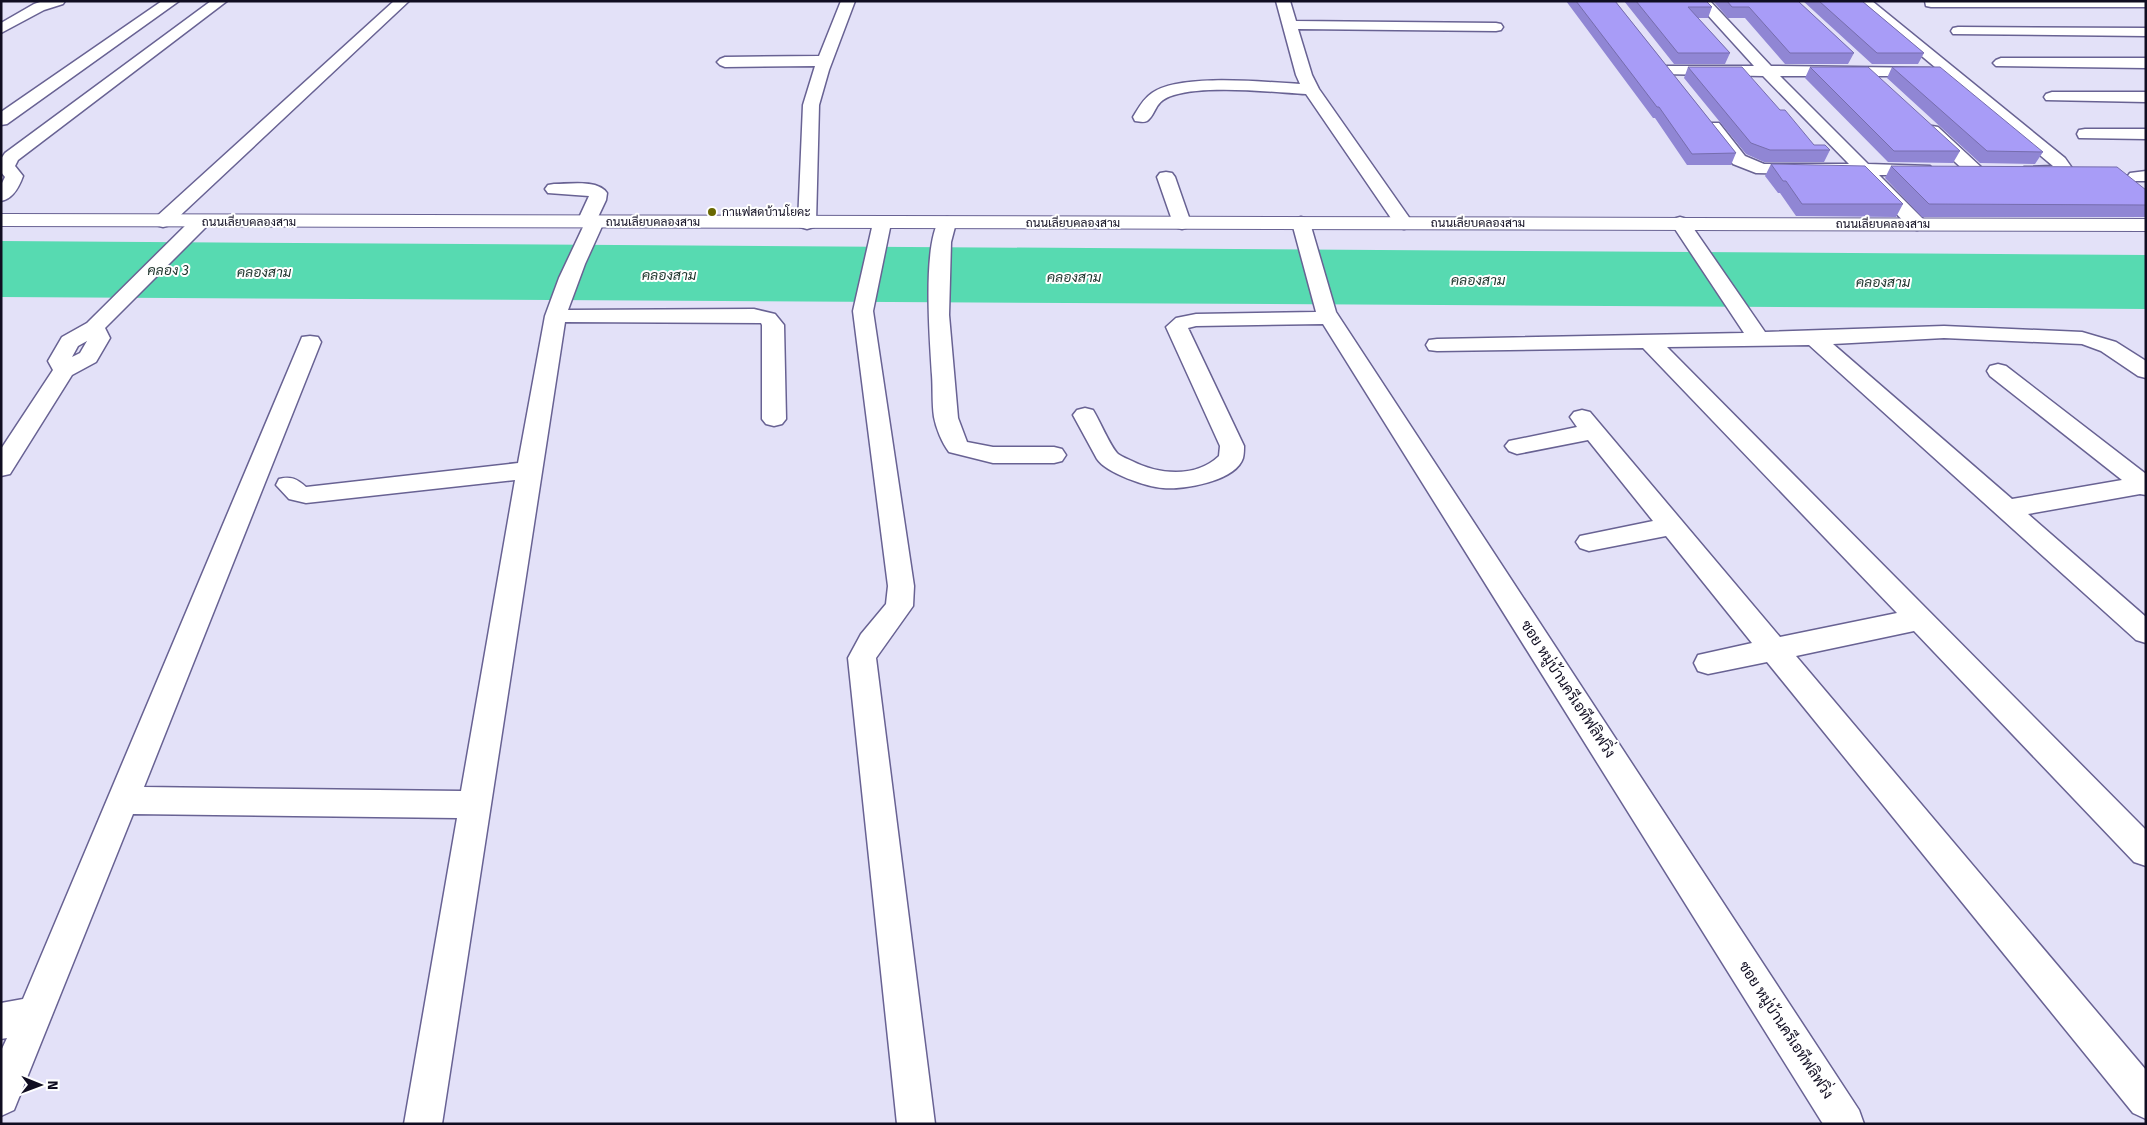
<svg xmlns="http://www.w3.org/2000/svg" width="2147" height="1125" font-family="'Fira Sans',Sarabun,sans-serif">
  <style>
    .water { fill: #57dab1 }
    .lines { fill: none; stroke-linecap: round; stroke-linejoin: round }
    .minor-casing { stroke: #686293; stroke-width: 3 }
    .secondary-casing { stroke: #686293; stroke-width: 2 }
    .minor { fill: #fff; fill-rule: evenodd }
    .secondary { fill: #fff; fill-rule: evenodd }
    .wall { fill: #9086d4 }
    .building { fill: #a89cf7; stroke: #766dad }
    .poi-dot { fill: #696802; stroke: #fff; stroke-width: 2 }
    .labels { text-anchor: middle; stroke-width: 4; stroke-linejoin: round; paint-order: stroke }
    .far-poi-label { font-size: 12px; fill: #100d21; stroke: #fff; text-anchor: start }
    .far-street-label { font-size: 12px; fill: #100d21; stroke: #fff }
    .far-water-label { font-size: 14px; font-style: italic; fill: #1d332b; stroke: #fff }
    .street-label { font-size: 15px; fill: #100d21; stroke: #fff }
  </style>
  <rect width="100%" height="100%" fill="#e3e1f8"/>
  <!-- water -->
  <path class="water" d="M1,241L2146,255V309L1,297Z"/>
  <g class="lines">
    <defs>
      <path id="minor" d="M43,1H65L63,4L44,10L1,33V23L34,4Z
        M162,1H179L7,124L1,125V112Z
        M211,1H227L18,160L15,166L23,176C19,187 13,199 1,201V185L5,177L1,172V159L5,153Z
        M394,1H409L170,225L163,227L156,225L154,221L156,217Z
        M841,1H855L829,70L819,105L816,223L814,227L807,229L800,227L798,223L803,105L815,66L725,67L720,65L717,62L720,59L725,57L819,56Z
        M1276,1H1290L1296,21L1496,23L1501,24L1503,27L1501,30L1496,31L1298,29L1312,75L1319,89L1413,223L1411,227L1404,229L1397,227L1306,94C1270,92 1207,85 1174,95C1153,101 1157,114 1147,121C1143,123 1139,121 1135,121L1133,117C1138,109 1143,99 1152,93C1180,73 1265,82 1300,84L1296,75Z
        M1695,1H1710L1771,66L1930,68L1933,71L1930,74L1925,76H1780L1868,164L1930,166L1933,170L1930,174L1924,175H1879L1924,220L1926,224L1924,228L1917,230L1910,228L1859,175L1756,173L1733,164L1705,127L1707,123H1719L1745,156L1764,164H1849L1763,76L1662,74L1659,71L1662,68L1667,66H1754Z
        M1856,1H1872L2065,158L2072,168C2064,180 2036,178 2024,175L2021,171L2024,167L2053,166Z
        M1925,1H2146V7H1931L1926,6Z
        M1958,27L2146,28V36L1953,34L1951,31L1953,28Z
        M2001,58H2146V68L1996,66L1993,63L1996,60Z
        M2052,92H2146V102L2046,100L2044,97L2046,94Z
        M1932,126L1938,127L1981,167L1984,171L1981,175L1975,176L1969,175L1926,135L1924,131L1926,127Z
        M2085,129H2146V139L2079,138L2077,134L2079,130Z
        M2146,171V181H2130L2127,177L2130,173Z
        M1166,172L1172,173L1175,177L1191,223L1189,227L1182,229L1175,227L1173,223L1157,177L1160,173Z
        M554,184C569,184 598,179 607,193L606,200L598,217L602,218L604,222L585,264L568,310L754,309L775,314L784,325L786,419L782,424L774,426L766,424L762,419V325L761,323L565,322L442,1124H404L457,818L133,814L14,1110L1,1116V1051L7,1038L1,1039V1003L23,999L302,337L310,336L318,337L321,342L144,787L461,791L515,480L306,503L289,499L276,485L279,479C291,476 297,479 306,487L518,463L545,316L559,278L583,227L579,226L577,222L589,196L548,193L545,189L548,185Z
        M200,216L207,218L209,222L207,226L105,328L110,338L96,362L72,375L10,474L1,476V449L53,370L48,361L62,337L87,323L193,218ZM87,341L80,353L72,357L78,346Z
        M882,217L889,219L891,223L873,311L914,586L913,606L876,658L935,1124H897L848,658L861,634L886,604L888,586L853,311L873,223L875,219Z
        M947,217L954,219L956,223L951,242L949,315L958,418L967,442L993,447H1054L1062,449L1066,455L1062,461L1054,463H993L949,452C942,443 936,428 934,417C932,403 933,388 932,375C930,341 922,245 940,219Z
        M1301,217L1308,219L1310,223L1336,312L1859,1110L1864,1124H1823L1323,324L1196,326L1188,328L1244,446C1244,449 1244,454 1243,458C1236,481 1184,490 1163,488C1147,487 1106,473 1097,459L1073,415L1077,410L1085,408L1093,410C1100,421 1110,446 1118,454C1122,457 1128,459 1132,461C1159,475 1196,478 1219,456L1220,446L1166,327L1176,318L1196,314L1316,312L1292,223L1294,219Z
        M1680,217L1687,219L1765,332L1944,326L2082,332L2116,342L2146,361V378L2138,376L2101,351L2082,344L1944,338L1833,344L2012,499L2122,480L1990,376L1987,371L1990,366L1998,364L2006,366L2146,474V495L2140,494L2028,514L2146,617V643L2136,640L1809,345L1667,347L2146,830V866L2134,862L1914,631L1796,656L2146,1070V1119L2133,1113L1767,662L1708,674L1698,671L1694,663L1698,655L1752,643L1666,536L1589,551L1580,548L1576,542L1580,536L1653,521L1588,440L1517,454L1509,451L1505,446L1509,441L1577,427L1570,417L1574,412L1582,410L1590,412L1780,637L1897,613L1643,348L1437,351L1429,350L1426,345L1429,340L1437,339L1744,333L1671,223L1673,219Z"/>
      <path id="secondary" d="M1,214L2146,219V231L1,226Z"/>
    </defs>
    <!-- minor casing -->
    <use href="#minor" class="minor-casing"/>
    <!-- secondary casing -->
    <use href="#secondary" class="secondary-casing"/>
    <!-- minor -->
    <use href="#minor" class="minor"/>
    <!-- secondary -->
    <use href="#secondary" class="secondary"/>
  </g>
  <!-- wall -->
  <path class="wall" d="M1566,1H1615L1736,153L1731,165H1687L1655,118H1653Z
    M1624,1H1706L1712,7L1708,18H1698L1730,53L1725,64H1674Z
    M1713,1H1798L1854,53L1848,64H1785L1745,18H1728Z
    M1803,1H1862L1924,53L1918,64H1872Z
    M1688,67L1780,110L1814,145L1830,150L1824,162H1764L1746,154L1684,78Z
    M1810,67L1960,151L1953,163L1888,162L1805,78Z
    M1892,67L2043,152L2035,164L1980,163L1887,78Z
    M1771,164L1903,204L1896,217L1796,216L1780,193H1778L1765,176Z
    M1891,166L2146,190V217H1922L1885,178Z"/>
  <!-- building -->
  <path class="building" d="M1576,1H1615L1736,153L1692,154L1659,107H1657Z
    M1636,1H1706L1712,7H1688L1730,53H1678Z
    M1727,1H1798L1854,53H1790L1749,7H1732Z
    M1819,1H1862L1924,53H1877Z
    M1688,67H1742L1780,110H1785L1814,145H1825L1830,150H1770L1751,143Z
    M1810,67H1868L1960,151H1894Z
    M1892,67H1940L2043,152L1987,151Z
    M1771,164L1865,166L1903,204H1802L1786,181H1783Z
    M1891,166L2117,167L2146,190V205L1929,204Z"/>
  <!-- markers -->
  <circle class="poi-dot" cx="712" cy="212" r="5"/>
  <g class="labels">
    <!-- far-poi labels -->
    <g class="far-poi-label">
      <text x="722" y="216">กาแฟสดบ้านโยคะ</text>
    </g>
    <!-- far-street labels -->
    <g class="far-street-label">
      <text x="249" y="226">ถนนเลียบคลองสาม</text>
      <text x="653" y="226">ถนนเลียบคลองสาม</text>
      <text x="1073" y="227">ถนนเลียบคลองสาม</text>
      <text x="1478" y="227">ถนนเลียบคลองสาม</text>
      <text x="1883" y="228">ถนนเลียบคลองสาม</text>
    </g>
    <!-- far-water labels -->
    <g class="far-water-label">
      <text x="168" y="275">คลอง 3</text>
      <text x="264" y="277">คลองสาม</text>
      <text x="669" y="280">คลองสาม</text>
      <text x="1074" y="282">คลองสาม</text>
      <text x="1478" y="285">คลองสาม</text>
      <text x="1883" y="287">คลองสาม</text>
    </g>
    <!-- street labels -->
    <g class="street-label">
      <text transform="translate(1568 689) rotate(57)" y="5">ซอย หมู่บ้านครีเอทีฟลิฟวิ่ง</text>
      <text transform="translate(1786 1030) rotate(57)" y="5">ซอย หมู่บ้านครีเอทีฟลิฟวิ่ง</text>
    </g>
  </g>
  <!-- border -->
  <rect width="2147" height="1125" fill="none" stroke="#100d21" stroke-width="5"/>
  <!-- north arrow -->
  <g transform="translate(40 1085) rotate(91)" stroke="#ffffff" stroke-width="4" paint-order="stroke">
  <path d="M0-4L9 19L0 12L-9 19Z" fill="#100d21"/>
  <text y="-8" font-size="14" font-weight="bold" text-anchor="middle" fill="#100d21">N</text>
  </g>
</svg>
